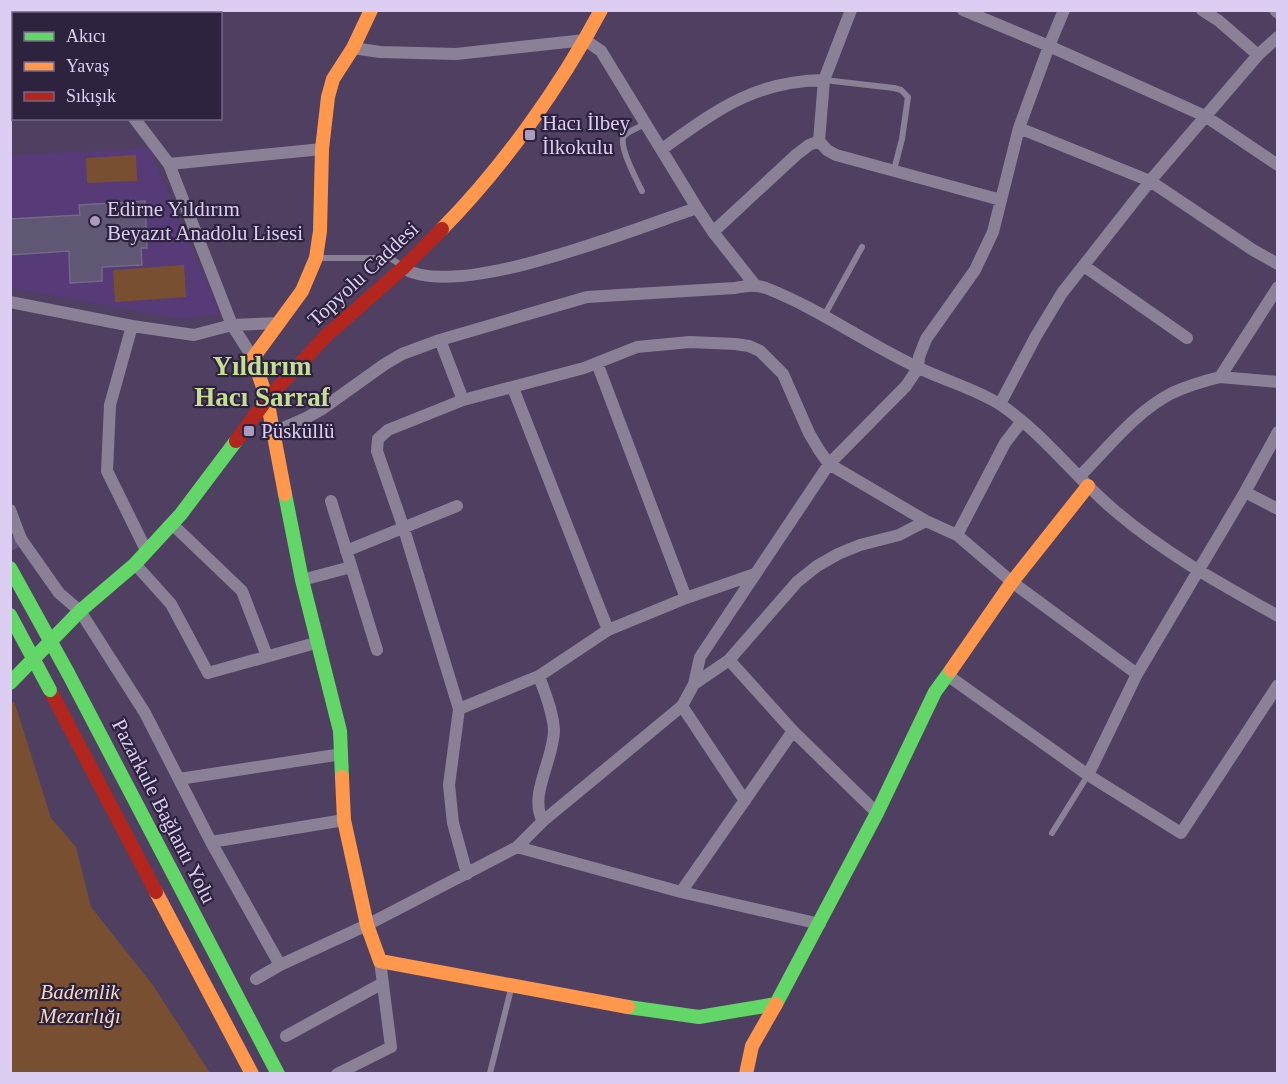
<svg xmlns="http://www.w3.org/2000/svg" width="1288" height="1084" font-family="Georgia,serif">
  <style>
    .built { fill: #573a78 }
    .green { fill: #785031 }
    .building { fill: #5f5774; stroke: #716986; stroke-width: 1.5 }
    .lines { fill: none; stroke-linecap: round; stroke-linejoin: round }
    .street-tunnel { stroke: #645577; stroke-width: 12; stroke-dasharray: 12 6; stroke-linecap: butt }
    .lane { stroke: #8a8196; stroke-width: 6 }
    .street { stroke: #8a8196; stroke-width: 12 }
    .fast { stroke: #63d668; stroke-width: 14 }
    .slow { stroke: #ff974d; stroke-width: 14 }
    .jam { stroke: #b3261e; stroke-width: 14 }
    .fast-bridge { stroke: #63d668; stroke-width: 14 }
    .poi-dot { fill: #ab9cbf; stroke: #2e233e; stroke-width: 2 }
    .labels { text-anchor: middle; stroke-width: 4.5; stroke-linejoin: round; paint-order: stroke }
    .poi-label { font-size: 21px; fill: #dccef2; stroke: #2e233e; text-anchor: start }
    .street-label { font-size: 21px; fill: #dccef2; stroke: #2e233e }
    .park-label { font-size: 21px; font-style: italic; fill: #f7d9bf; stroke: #2e233e }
    .district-label { font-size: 27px; font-weight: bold; fill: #c6de94; stroke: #2e233e }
  </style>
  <rect width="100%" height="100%" fill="#4f4061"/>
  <!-- built -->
  <path class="built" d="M149,148L220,314L180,319L11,288L10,155Z"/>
  <!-- green -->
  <path class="green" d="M136,155L137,181L87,183L86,158Z
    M184,265L186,297L115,302L113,270Z
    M14,701L51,818L76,847L91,907L152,984L210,1073H11L10,706Z"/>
  <!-- building -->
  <path class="building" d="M145,201L147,248H141L142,265L102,267V281L70,283L69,251L10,255V219L80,215L79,205Z"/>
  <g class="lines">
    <!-- street-tunnel -->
    <path class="street-tunnel" d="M10,545L21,539"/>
    <!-- lane -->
    <path class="lane" d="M824,80L894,88L901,90L908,97L902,139L894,170
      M642,191C637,181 618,145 624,136C628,131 640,127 645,124
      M318,258H390L401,265
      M824,316L862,247
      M1052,833L1088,775
      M490,1073L511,989"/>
    <!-- street -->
    <path class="street" d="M76,10L77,14
      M963,10L1049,46L1205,116L1278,165
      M1202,10L1219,21L1258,55
      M1275,10L1278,13
      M353,48L380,52L456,54L585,40L601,51L697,208L713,232L755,285
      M10,84H14
      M1019,128L1150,181L1253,250L1278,264
      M819,141L827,150L836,155L1001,200
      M662,149C717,110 754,81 824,80
      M169,164L322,149
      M713,232L796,155L809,145L819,141L824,80L851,10
      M1084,266L1187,338
      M403,268C457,302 636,228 697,208
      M10,302L132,326L194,335L232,325L169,164L134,118
      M132,326L110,405L107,471L147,552
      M440,340L463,400
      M253,358L232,325L280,323
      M597,363L686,598
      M1220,377L1278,382
      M513,388L608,630
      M1000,404L1036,336L1062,293L1150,181L1258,55L1278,37
      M274,432L306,418L322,409L385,364L402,354L440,340L587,297L735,288C746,286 755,284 766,288C820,309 867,344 919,368C946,381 976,389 1001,405C1044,434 1075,477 1114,510C1164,553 1221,584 1278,616
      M1079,477C1108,448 1135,412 1172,393C1187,386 1204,381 1220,377L1278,287
      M1245,492L1278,509
      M331,501L377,650
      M10,510L21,539L59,593L80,611L145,713L211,842L280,965L367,925L517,847L543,821L682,706L694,684L700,657L829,464L906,386L918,368L919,357L926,339L975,270L993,232L1019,128L1049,46L1064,10
      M172,524L242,591L267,656
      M957,535L1005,443L1022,421
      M346,551L457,506
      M135,564L171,604L208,673L319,642
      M302,580L351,567
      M947,675L1088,775L1137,674L1245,492L1278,432
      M539,676C545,694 553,711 554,730C554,759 528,796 543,821
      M694,684L729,660L797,582L817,566L838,554L860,545L899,535L926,521
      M682,706L745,801
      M459,709L539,676L608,630L686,598L755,574
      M793,731L877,813
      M1088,775L1181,833L1278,685
      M179,779L342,754
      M211,842L344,820
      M517,847L681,892L820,924
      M467,874L453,823L449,785L459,709L403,526L377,451L378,439L388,430L463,400L584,368L637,347L690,342L735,344L749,346L760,351L783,374L809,433L819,450L829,464L926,521L957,535L1012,582L1137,674
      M681,892L793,731L729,660
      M256,979L280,965
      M286,1036L383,983
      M337,1074L391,1047L380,961"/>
    <!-- fast -->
    <path class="fast" d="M285,494L302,580L340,731L342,777
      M68,673L278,1074
      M10,683L80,611L135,564L181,514L236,441
      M628,1007L699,1017L776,1004L877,813L935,692L951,670"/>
    <!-- slow -->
    <path class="slow" d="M442,229C503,167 560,87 601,10
      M285,494L267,399L253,358L302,291L316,258L320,231L322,149L328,97L333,79L353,48L371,10
      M951,670L1012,582L1088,486
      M342,777L344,820L367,925L380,961L628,1007
      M156,892L252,1074
      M746,1074L752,1046L776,1004"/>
    <!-- jam -->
    <path class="jam" d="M236,441L267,399L327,335L403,268L442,229
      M50,690L156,892"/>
    <!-- fast-bridge -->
    <path class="fast-bridge" d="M10,568L68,673
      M10,615L50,690"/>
  </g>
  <!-- markers -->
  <g class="poi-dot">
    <rect x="524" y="129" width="12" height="12" rx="3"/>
    <circle cx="95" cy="221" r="6"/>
    <rect x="243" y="425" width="12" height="12" rx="3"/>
  </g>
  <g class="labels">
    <!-- poi labels -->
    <g class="poi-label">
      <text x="542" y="130">Hacı İlbey<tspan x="542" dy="24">İlkokulu</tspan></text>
      <text x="107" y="216">Edirne Yıldırım<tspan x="107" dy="24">Beyazıt Anadolu Lisesi</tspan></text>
      <text x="261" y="438">Püsküllü</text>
    </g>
    <!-- street labels -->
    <g class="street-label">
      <text transform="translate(363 274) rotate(-43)" y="7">Topyolu Caddesi</text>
      <text transform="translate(164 811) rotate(63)" y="7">Pazarkule Bağlantı Yolu</text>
    </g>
    <!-- park labels -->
    <g class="park-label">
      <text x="80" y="999">Bademlik<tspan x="80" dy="24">Mezarlığı</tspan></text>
    </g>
    <!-- district labels -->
    <g class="district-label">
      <text x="262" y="375">Yıldırım<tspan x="262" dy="31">Hacı Sarraf</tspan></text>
    </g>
  </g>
  <!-- border -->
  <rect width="1288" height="1084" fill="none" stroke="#dccef2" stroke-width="24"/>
  <!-- legend -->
  <rect x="12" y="12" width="210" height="108" fill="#2e233e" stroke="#746786" stroke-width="1.5"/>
  <rect x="24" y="32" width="30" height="9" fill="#63d668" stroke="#746786" stroke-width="1.5"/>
  <text x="66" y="42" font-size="18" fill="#dccef2">Akıcı</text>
  <rect x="24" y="62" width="30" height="9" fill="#ff974d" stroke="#746786" stroke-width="1.5"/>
  <text x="66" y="72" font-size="18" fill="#dccef2">Yavaş</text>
  <rect x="24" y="92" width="30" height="9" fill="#b3261e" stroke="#746786" stroke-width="1.5"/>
  <text x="66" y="102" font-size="18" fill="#dccef2">Sıkışık</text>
</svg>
